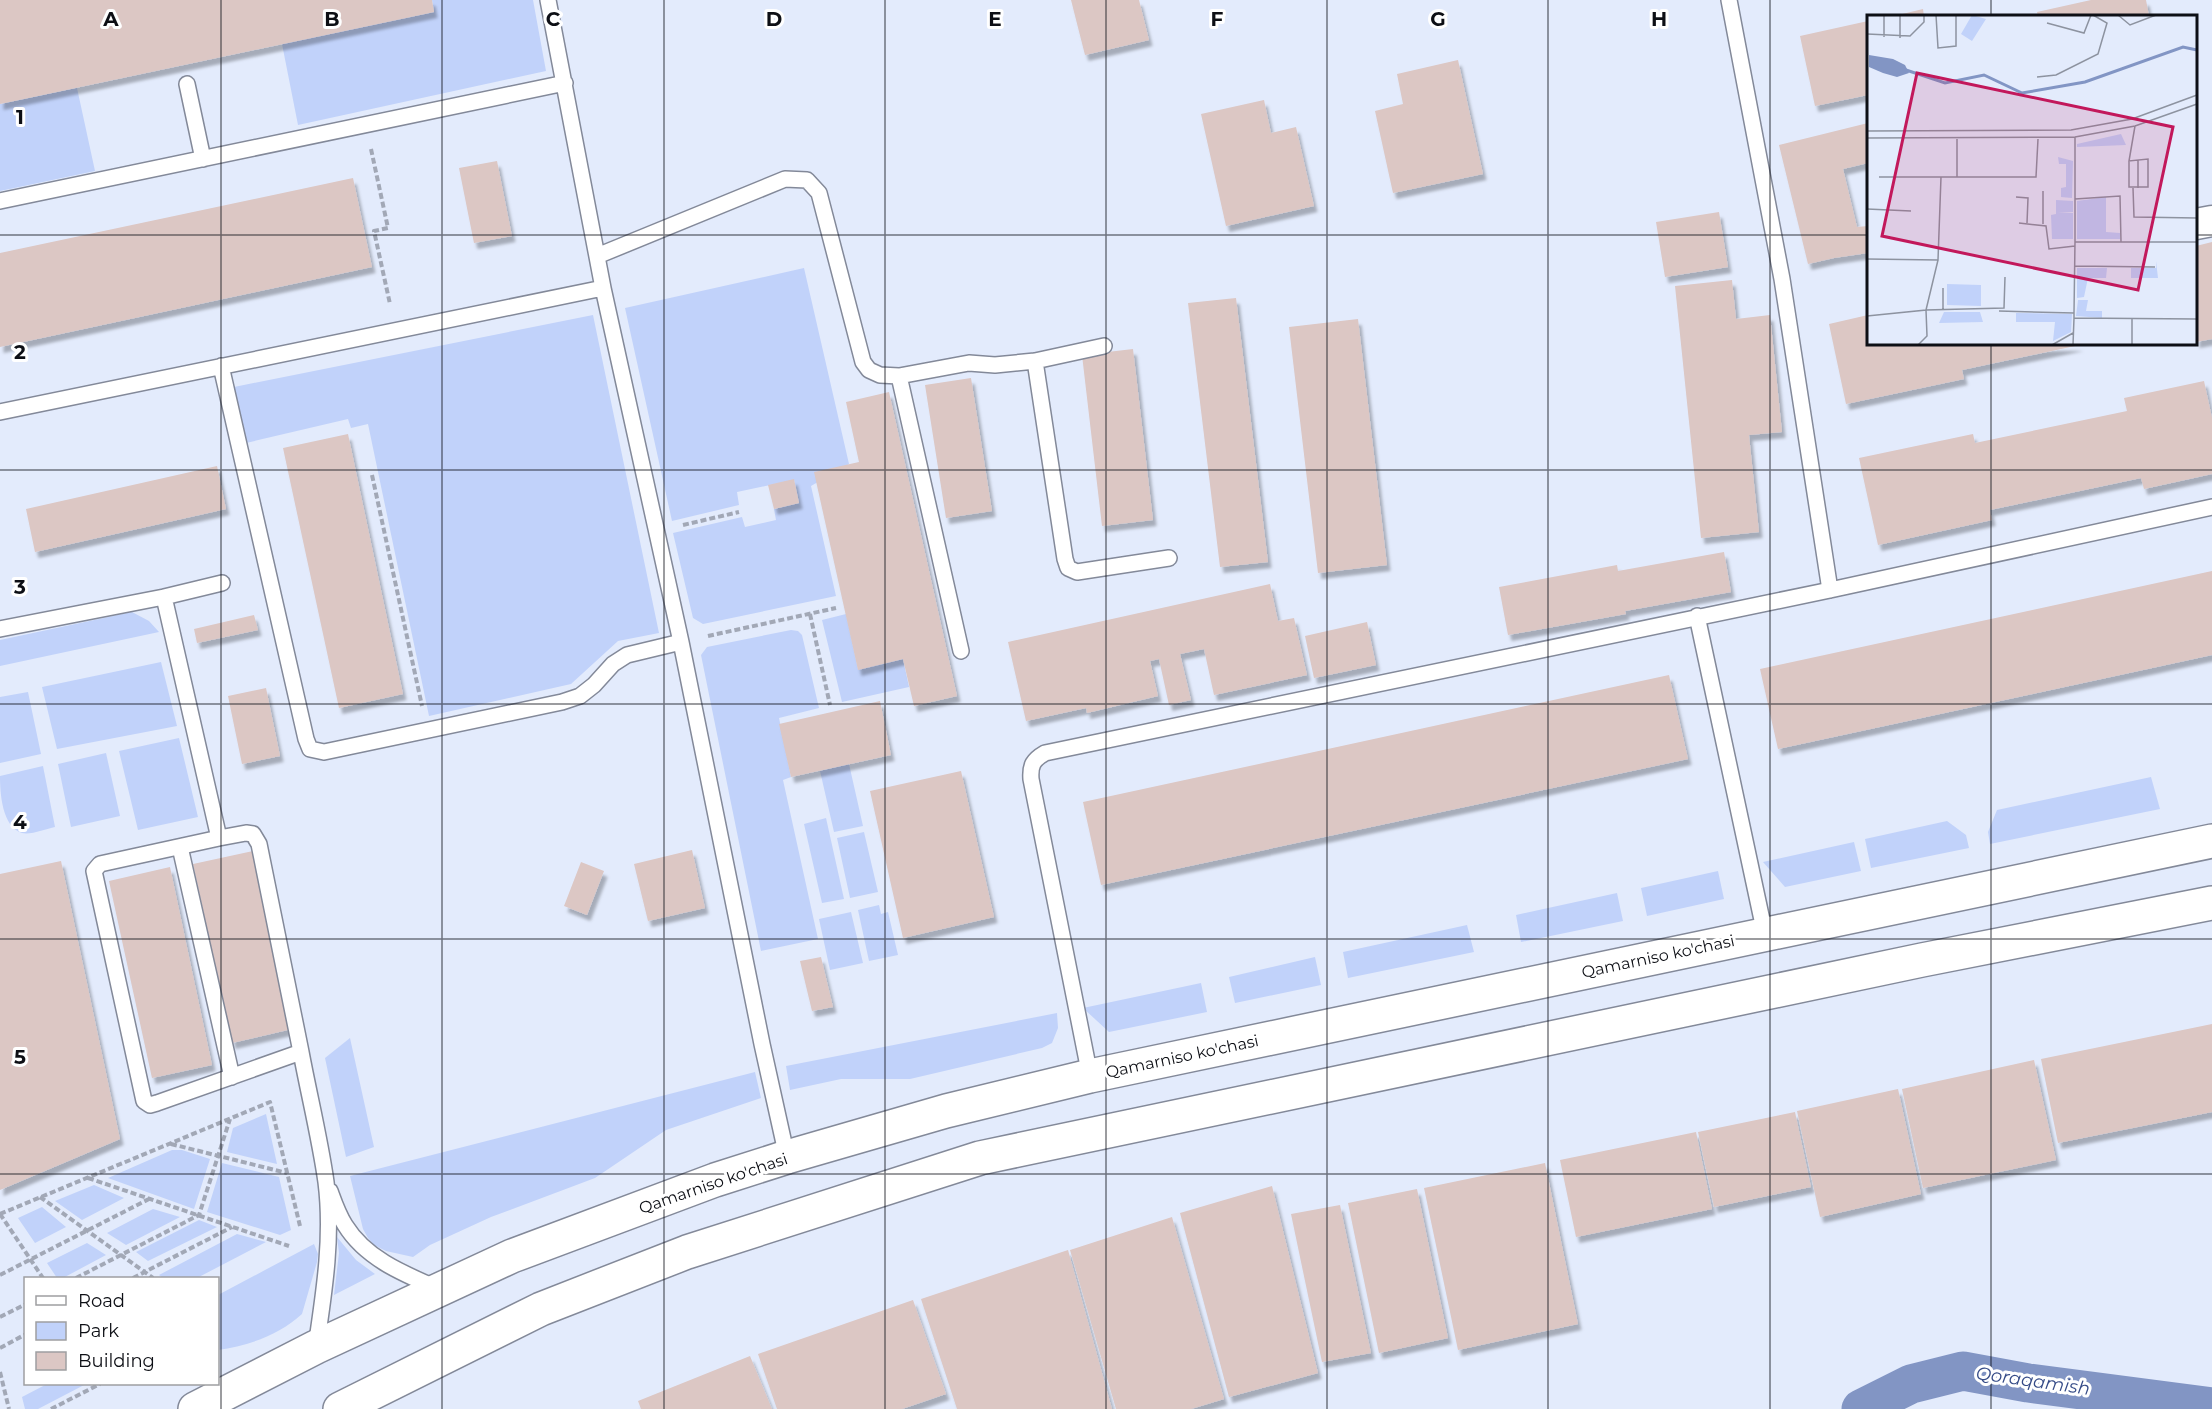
<svg xmlns="http://www.w3.org/2000/svg" width="2212" height="1409" font-family="Montserrat,sans-serif">
  <style>
    .green { fill: #c1d2fa }
    .lines { fill: none; stroke-linecap: round; stroke-linejoin: round }
    .canal { stroke: #8295c4; stroke-width: 39 }
    .building { fill: #dcc7c4; filter: url(#shadow) }
    .service-casing { stroke: #838999; stroke-width: 18 }
    .minor-casing { stroke: #838999; stroke-width: 33 }
    .secondary-casing { stroke: #838999; stroke-width: 36 }
    .path { stroke: #a2a8b6; stroke-width: 4; stroke-dasharray: 6 3; stroke-linecap: butt }
    .service { stroke: #fff; stroke-width: 15 }
    .minor { stroke: #fff; stroke-width: 30 }
    .secondary { stroke: #fff; stroke-width: 33 }
    .grid { fill: none; stroke: #0d0f15; stroke-width: 1.5; stroke-opacity: 0.55 }
    .labels { text-anchor: middle; stroke-width: 6; stroke-linejoin: round; paint-order: stroke }
    .street-label { font-size: 16px; fill: #0d0f15; stroke: #fff }
    .water-label { font-size: 18px; font-style: italic; fill: #354b87; stroke: #fff }
    .inset-river { fill: none; stroke: #8295c4; stroke-width: 3 }
    .inset-road { fill: none; stroke: #8d93a0; stroke-width: 1.5 }
    .view { fill: #c2185b; fill-opacity: 0.15; stroke: #c2185b; stroke-width: 3 }
    .inset-edge { fill: none; stroke: #0d0f15; stroke-width: 3 }
    .grid-label { font-size: 20px; text-anchor: middle; font-weight: bold; fill: #0d0f15; stroke: #fff; stroke-width: 6; stroke-linejoin: round; paint-order: stroke }
  </style>
  <defs>
    <filter id="shadow"><feDropShadow dx="3.5" dy="6" stdDeviation="1.5" flood-color="#0004"/></filter>
  </defs>
  <rect width="100%" height="100%" fill="#e3ebfc"/>
  <!-- green -->
  <path class="green" d="M432,0H533L546,71L298,125L282,44L434,12Z
    M77,88L95,171L0,191V104Z
    M804,268L849,464L811,486L836,596L703,624L693,618L673,533L742,517L745,527L776,520L774,509L799,503L794,480L737,492L739,505L672,521L625,308Z
    M593,315L659,633L618,641L571,684L429,716L368,424L351,428L348,419L246,443L234,387Z
    M132,612L149,621L159,632L0,666V640Z
    M846,614L858,669L903,659L909,687L842,702L822,620Z
    M791,630L798,631L802,635L819,708L779,718L791,777L783,780L818,939L761,951L701,655L707,647Z
    M161,662L177,726L57,749L42,687Z
    M28,692L41,754L0,763V697Z
    M179,738L198,817L138,830L119,751Z
    M106,753L120,816L71,827L58,764Z
    M849,764L863,826L834,832L820,771Z
    M43,766L55,827C46,829 31,835 22,833C2,827 0,793 0,776Z
    M2151,777L2160,809L1990,844L1988,832L1997,810Z
    M826,818L844,899L822,903L804,824Z
    M1947,821L1966,835L1969,848L1871,868L1865,839Z
    M864,832L878,892L850,898L837,838Z
    M1854,842L1861,871L1785,887L1763,862Z
    M1718,871L1724,899L1647,916L1641,888Z
    M1617,893L1623,921L1521,942L1516,915Z
    M879,905L881,914L888,912L898,955L869,961L858,910Z
    M851,912L863,963L830,970L819,919Z
    M1467,925L1474,952L1348,978L1343,952Z
    M1315,957L1321,985L1235,1003L1229,977Z
    M1201,983L1207,1012L1109,1032L1083,1008Z
    M1057,1013L1058,1028L1052,1043L1042,1048L910,1079H841L790,1090L786,1066Z
    M350,1038L374,1147L346,1157L325,1058Z
    M755,1072L761,1098L666,1130L595,1178L491,1217L430,1245L413,1257L386,1251L374,1245L368,1238L363,1229L350,1176Z
    M266,1114L277,1164L227,1152L233,1128Z
    M172,1150H182L210,1159L194,1209L108,1178Z
    M222,1163L279,1177L291,1230L280,1235L207,1212Z
    M94,1185L124,1198L82,1220L55,1201Z
    M42,1207L66,1227L35,1243L18,1218Z
    M153,1209L180,1217L126,1245L107,1233Z
    M199,1220L217,1227L148,1261L136,1252Z
    M237,1234L266,1242L197,1278H163L159,1275Z
    M337,1237L356,1260L375,1274L334,1295L339,1253Z
    M87,1243L106,1255L63,1278H57L47,1263Z
    M314,1244L318,1254L317,1262L302,1314C279,1335 248,1346 218,1350V1295Z
    M47,1384H86L38,1409H25L22,1397Z"/>
  <g class="lines">
    <!-- canal -->
    <path class="canal" d="M1861,1409L1911,1384L1963,1371L2028,1383L2212,1407"/>
  </g>
  <!-- building -->
  <path class="building" d="M0,0H432L434,12L0,104Z
    M1071,0H1139L1149,40L1085,55Z
    M2091,0H2146L2149,16H2038L2037,12Z
    M1923,9L1924,16H1894Z
    M1868,21V95L1815,106L1800,36Z
    M1458,60L1483,174L1393,193L1375,111L1403,104L1397,74Z
    M1264,100L1271,133L1296,127L1314,206L1226,226L1201,114Z
    M1868,123V163L1843,169L1857,227L1868,226V253L1834,258L1808,264L1779,145Z
    M497,161L512,236L474,243L459,168Z
    M353,178L372,267L0,347V253Z
    M1719,212L1728,267L1665,277L1656,222Z
    M2212,242V339L2196,342V246Z
    M1732,280L1736,319L1770,315L1782,432L1749,435L1759,532L1701,538L1675,286Z
    M1236,298L1268,562L1220,567L1188,303Z
    M1868,315V344L2080,345L1962,370L1964,379L1846,404L1829,324Z
    M1358,319L1387,565L1318,573L1289,327Z
    M1133,349L1153,520L1102,526L1082,355Z
    M971,378L992,511L946,518L925,385Z
    M2204,381L2212,418V474L2144,489L2141,478L1990,510L1992,520L1878,545L1859,458L1973,434L1975,443L2127,411L2124,398Z
    M889,392L957,696L914,706L903,659L858,670L814,472L859,462L846,402Z
    M348,434L403,694L339,708L283,448Z
    M217,466L226,509L35,552L26,509Z
    M794,479L799,503L774,509L768,485Z
    M1724,552L1731,592L1625,611L1626,614L1508,635L1499,587L1617,565L1618,571Z
    M2212,571V655L1778,749L1760,669Z
    M1270,584L1278,621L1294,618L1307,675L1214,695L1204,649L1180,654L1191,700L1169,705L1159,659L1150,661L1158,696L1087,713L1086,708L1026,721L1008,642Z
    M254,615L258,630L197,643L194,629Z
    M1367,622L1376,665L1314,678L1305,636Z
    M1669,675L1688,759L1101,885L1083,802Z
    M266,688L280,756L242,764L228,696Z
    M880,701L891,755L791,777L779,724Z
    M961,771L994,917L903,938L870,791Z
    M692,850L705,908L648,921L634,864Z
    M253,851L292,1029L232,1043L193,864Z
    M61,861L120,1139L0,1190V874Z
    M581,862L604,871L587,915L564,906Z
    M170,867L212,1065L152,1078L109,881Z
    M821,957L833,1007L812,1011L800,961Z
    M2212,1024V1112L2058,1143L2041,1059Z
    M2034,1060L2056,1160L1923,1188L1902,1089Z
    M1898,1089L1921,1194L1820,1217L1797,1111Z
    M1795,1112L1811,1187L1714,1207L1698,1132Z
    M1696,1132L1712,1209L1576,1237L1560,1160Z
    M1545,1163L1578,1324L1458,1350L1424,1188Z
    M1272,1186L1318,1373L1229,1397L1180,1213Z
    M1417,1189L1448,1338L1379,1353L1348,1203Z
    M1340,1205L1371,1353L1322,1362L1291,1214Z
    M1172,1217L1224,1399L1191,1409H1116L1070,1250Z
    M1068,1250L1112,1409H957L921,1299Z
    M913,1300L946,1394L902,1409H777L758,1354Z
    M750,1356L772,1409H641L638,1401Z"/>
  <g class="lines">
    <defs>
      <path id="service" d="M1729,0L1782,279L1830,590
        M187,84L203,159
        M0,201L565,83
        M597,256L785,179L807,180L819,193L863,362L869,370L880,375L899,376L969,363L995,365L1035,361L1104,346
        M603,288L681,642L762,1044L787,1157
        M1035,361L1065,559L1068,568L1077,572L1169,558
        M221,366L306,739L310,749L324,752L562,702L580,696L594,685L613,664L627,655L681,642
        M899,376L961,651
        M0,412L603,288L548,0
        M164,597L222,583
        M1697,616L1765,934
        M0,629L164,597L219,838
        M180,847L232,1077
        M301,1052L259,844L253,834L246,833L219,838L100,864L94,871L144,1101L150,1105L157,1103L301,1052C309,1095 320,1139 326,1182C333,1237 324,1293 316,1347
        M1090,1076L1031,779C1030,765 1033,760 1045,753L1830,590L2212,507
        M330,1191C334,1202 338,1214 345,1225C366,1259 404,1274 439,1289"/>
      <path id="minor" d="M2196,224L2212,221"/>
      <path id="secondary" d="M195,1409L316,1347L512,1256L715,1180L787,1157L946,1111L1090,1076L2212,841
        M340,1409L541,1309L687,1252L980,1158L1922,960L2212,903"/>
    </defs>
    <!-- service casing -->
    <use href="#service" class="service-casing"/>
    <!-- minor casing -->
    <use href="#minor" class="minor-casing"/>
    <!-- secondary casing -->
    <use href="#secondary" class="secondary-casing"/>
    <!-- path -->
    <path class="path" d="M371,149L388,228L374,231L390,304
      M372,475L422,706
      M683,525L739,512
      M810,614L830,705
      M708,636L836,608
      M171,1144L287,1173
      M88,1178L289,1246
      M40,1197L153,1278
      M0,1214L270,1102L300,1226
      M0,1214L43,1278
      M0,1275L149,1199
      M76,1278L199,1215L230,1119
      M133,1278L232,1227
      M0,1317L26,1304
      M0,1348L26,1334
      M0,1372L9,1409
      M51,1409L100,1384"/>
    <!-- service -->
    <use href="#service" class="service"/>
    <!-- minor -->
    <use href="#minor" class="minor"/>
    <!-- secondary -->
    <use href="#secondary" class="secondary"/>
  </g>
  <!-- grid -->
  <path class="grid" d="M221,0V1409M442,0V1409M664,0V1409M885,0V1409M1106,0V1409M1327,0V1409M1548,0V1409M1770,0V1409M1991,0V16M0,235H1868M2196,235H2212M1991,344V1409M0,470H2212M0,704H2212M0,939H2212M0,1174H2212"/>
  <g class="labels">
    <!-- street labels -->
    <g class="street-label">
      <text transform="translate(1658 956) rotate(-12)" y="6">Qamarniso ko'chasi</text>
      <text transform="translate(1182 1056) rotate(-12)" y="6">Qamarniso ko'chasi</text>
      <text transform="translate(713 1183) rotate(-19)" y="6">Qamarniso ko'chasi</text>
    </g>
    <!-- water labels -->
    <g class="water-label">
      <text transform="translate(2033 1381) rotate(8)" y="6">Qoraqamish</text>
    </g>
  </g>
  <!-- overview -->
  <g transform="translate(1867 15)">
    <rect width="330" height="330" fill="#e3ebfc"/>
    <path d="M105,0L119,4L105,26L94,19ZM254,119L259,130L210,132V129ZM191,142L206,146L205,183L194,182V173L199,172V149H192ZM239,182V217L253,218V224H210V186ZM189,185L206,186V197L191,198H206V224H185L184,200L189,199ZM289,246L291,263H264V253H289ZM210,253H240L239,263H221L217,282L210,283ZM80,269L114,270V291L80,290ZM211,285H221L219,296H235V303L209,301ZM77,297H113L116,307L72,308ZM149,298L205,299L204,317L186,326L188,307H149Z" fill="#c1d2fa"/>
    <path d="M2,40L26,44L38,50L42,58L30,62L16,58L2,52Z" fill="#8295c4"/>
    <path class="inset-river" d="M36,54L78,68L117,60L155,78L218,67L316,32L330,35"/>
    <path class="inset-road" d="M33,0V23M69,0L71,33L89,31V0M251,0L263,10L289,0M180,8L217,18L224,0M0,19L43,21L57,7V0M17,22V0M170,62L189,60L231,39L240,8L226,0M0,116L204,115L265,104L330,80M0,123L208,122L268,111L330,89M90,124V162M271,145V173M262,146V172H281V144L262,146L268,111M12,162H169L171,124M266,173L267,202L330,203M176,176V209M149,182L161,183L160,208M208,184L253,181L254,227M0,194L44,196M152,208L179,211L182,234L208,231M208,227V122M330,227H208L207,298V303L330,304M0,244L71,245L74,162M208,251L288,252M76,294V273M132,296L207,298M0,301L59,295L71,245M265,303V330M51,330L60,321L59,295L137,293L138,262M185,330L206,318M206,330L207,303"/>
    <path class="view" d="M50,58L306,112L271,275L15,221Z"/>
    <rect width="330" height="330" class="inset-edge"/>
  </g>
  <g class="grid-label">
    <text x="111" y="26">A</text>
    <text x="332" y="26">B</text>
    <text x="553" y="26">C</text>
    <text x="774" y="26">D</text>
    <text x="995" y="26">E</text>
    <text x="1217" y="26">F</text>
    <text x="1438" y="26">G</text>
    <text x="1659" y="26">H</text>
    <text x="20" y="124">1</text>
    <text x="20" y="359">2</text>
    <text x="20" y="594">3</text>
    <text x="20" y="829">4</text>
    <text x="20" y="1064">5</text>
  </g>
  <!-- legend -->
  <rect x="24" y="1277" width="195" height="108" fill="#ffffff" stroke="#9e9fa1" stroke-width="1.5"/>
  <rect x="36" y="1296" width="30" height="9" fill="#ffffff" stroke="#9e9fa1" stroke-width="1.5"/>
  <text x="78" y="1307" font-size="18" fill="#0d0f15">Road</text>
  <rect x="36" y="1322" width="30" height="18" fill="#c1d2fa" stroke="#9e9fa1" stroke-width="1.5"/>
  <text x="78" y="1337" font-size="18" fill="#0d0f15">Park</text>
  <rect x="36" y="1352" width="30" height="18" fill="#dcc7c4" stroke="#9e9fa1" stroke-width="1.5"/>
  <text x="78" y="1367" font-size="18" fill="#0d0f15">Building</text>
</svg>
